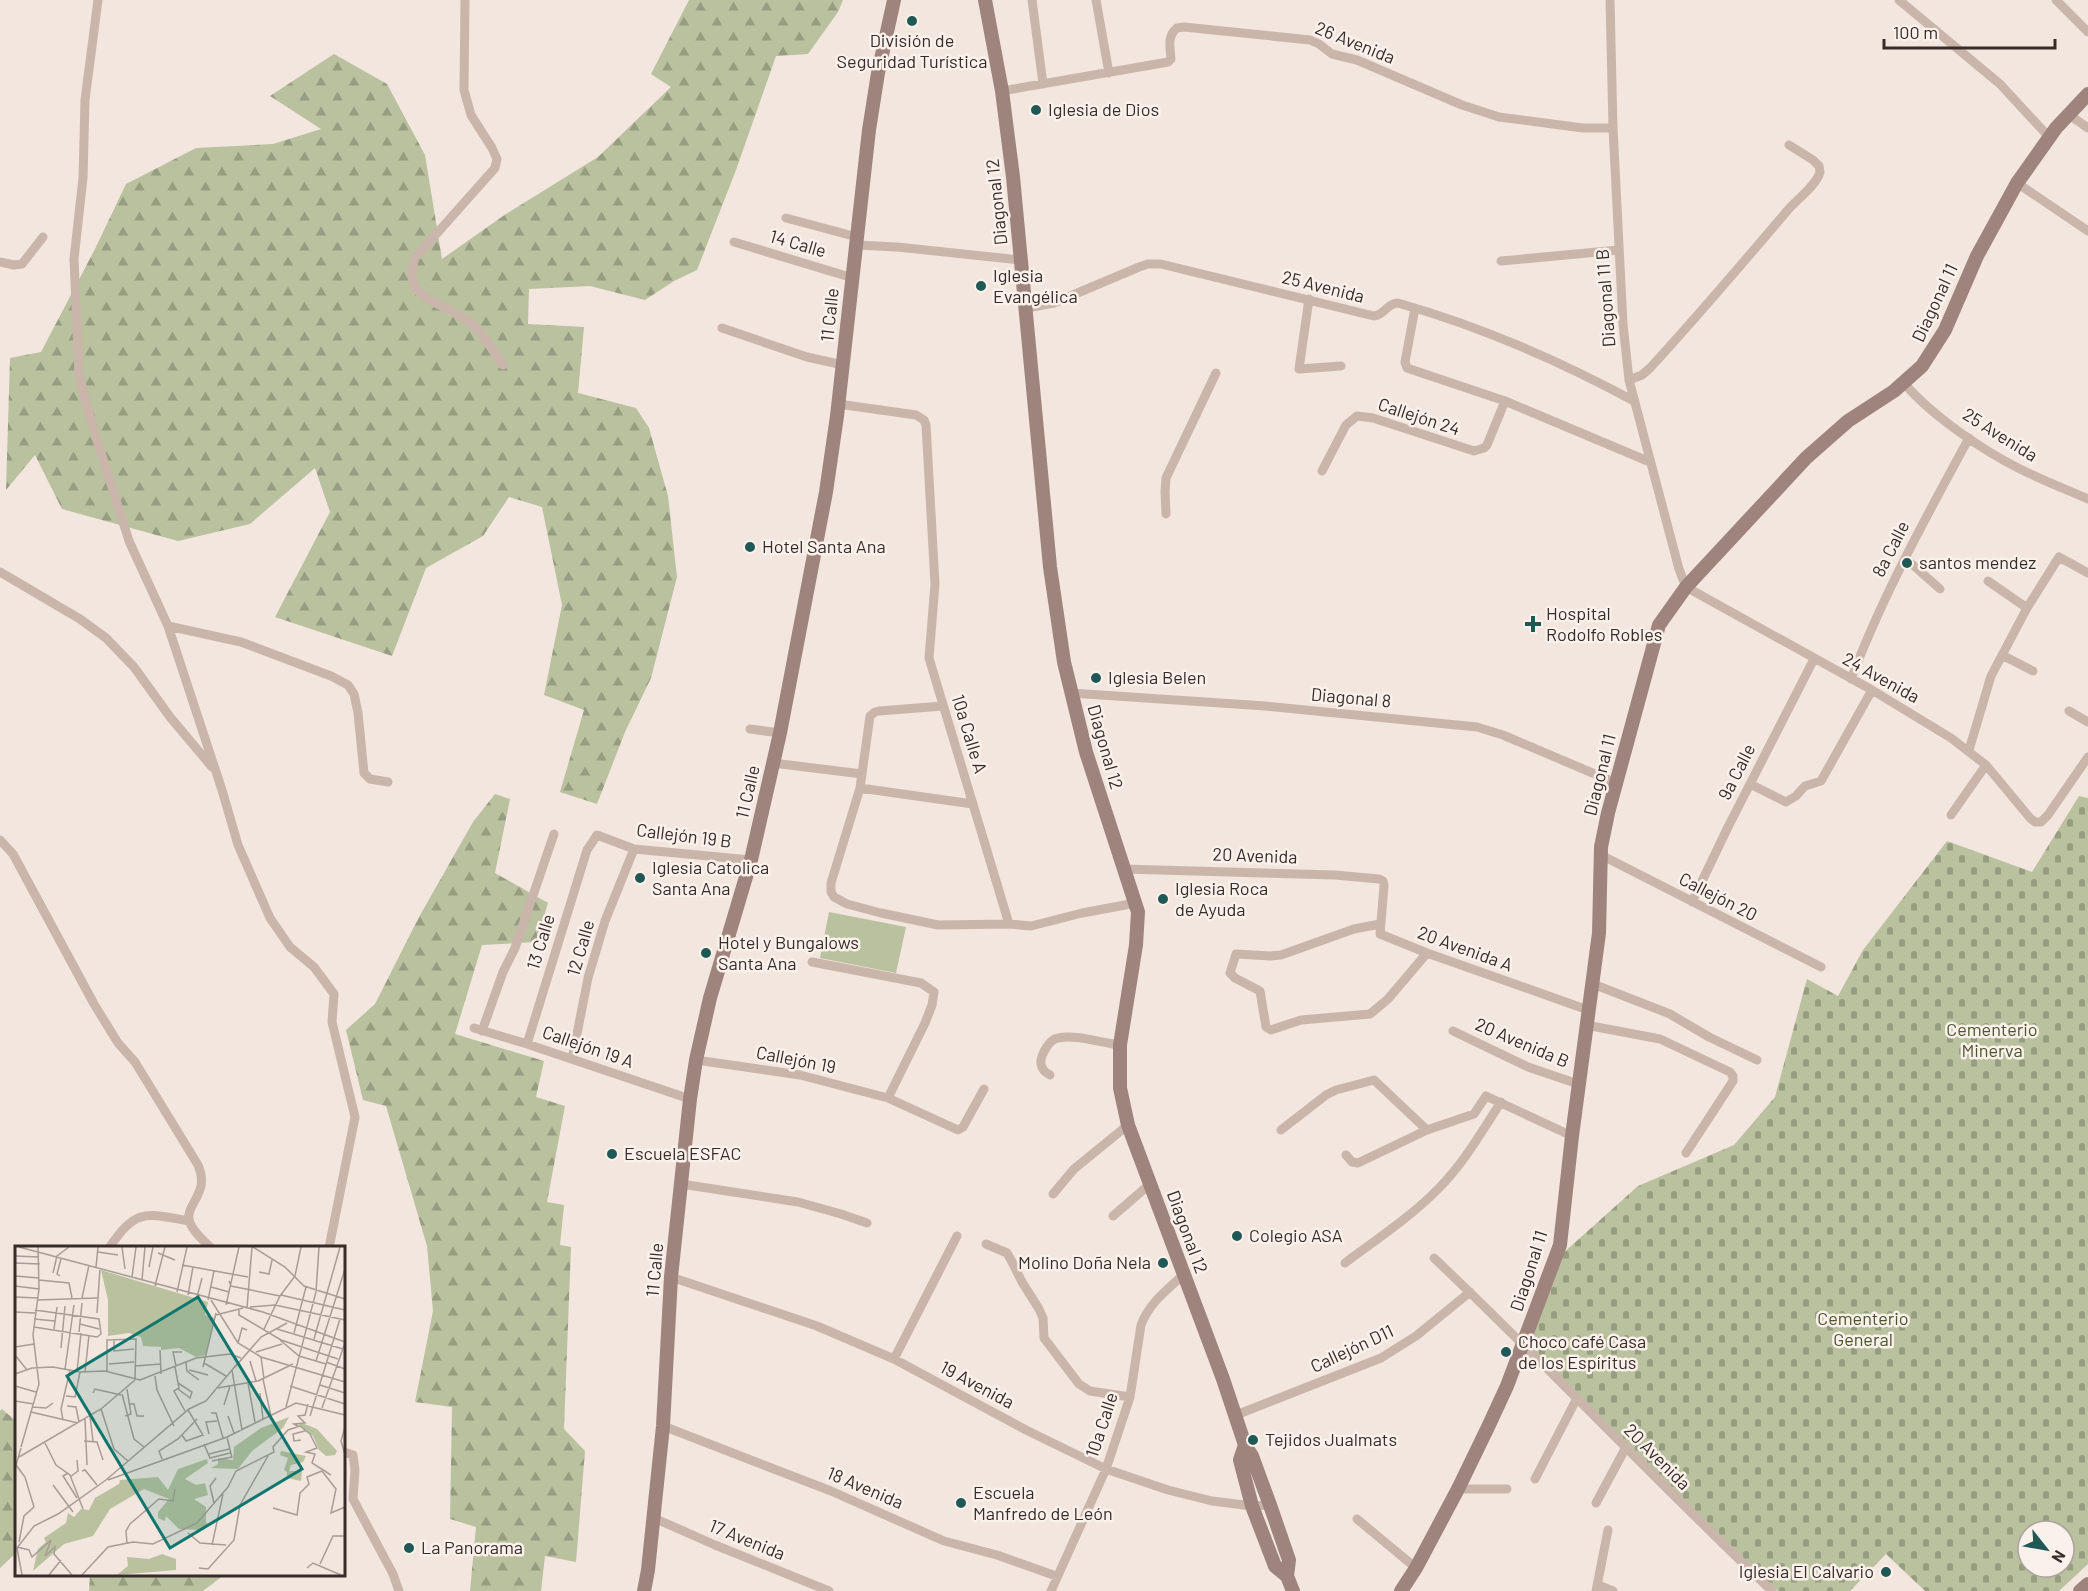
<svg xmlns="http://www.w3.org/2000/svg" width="2088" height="1591" font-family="Barlow,sans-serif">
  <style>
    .forest { fill: url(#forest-firs) }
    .cemetery { fill: url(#cemetery-stones); fill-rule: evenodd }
    .garden { fill: #b9c19e }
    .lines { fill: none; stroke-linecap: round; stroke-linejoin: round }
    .street { stroke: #cab5aa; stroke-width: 9 }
    .secondary { stroke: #9e847c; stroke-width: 14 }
    .poi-dot { fill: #205855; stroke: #faf1eb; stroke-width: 2 }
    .labels { text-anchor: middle; stroke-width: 5; stroke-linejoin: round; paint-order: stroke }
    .poi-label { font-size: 18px; fill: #382c2a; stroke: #faf1eb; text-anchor: start }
    .street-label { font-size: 18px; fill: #382c2a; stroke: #faf1eb }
    .park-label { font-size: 18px; fill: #4b552e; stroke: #faf1eb }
    .inset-road { fill: none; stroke: #a89c96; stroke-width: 1.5 }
    .view { fill: #0f766e; fill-opacity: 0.15; stroke: #0f766e; stroke-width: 3 }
    .inset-edge { fill: none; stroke: #382c2a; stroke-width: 3 }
  </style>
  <defs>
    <pattern id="forest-firs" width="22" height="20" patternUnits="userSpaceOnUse" patternTransform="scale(1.5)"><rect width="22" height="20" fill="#b9c19e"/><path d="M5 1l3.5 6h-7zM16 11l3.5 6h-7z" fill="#979d81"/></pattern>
    <pattern id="cemetery-stones" width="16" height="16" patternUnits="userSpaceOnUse" patternTransform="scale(1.5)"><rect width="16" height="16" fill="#b9c19e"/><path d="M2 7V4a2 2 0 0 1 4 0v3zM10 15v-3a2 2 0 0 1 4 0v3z" fill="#979d81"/></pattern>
  </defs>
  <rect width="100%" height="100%" fill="#f2e6de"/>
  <!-- forest -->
  <path class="forest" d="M689,0H843L838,12L808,54L776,56L736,170L697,270L674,281L645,300L590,286L529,289L528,324L584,327L578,393L636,408L649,428L668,496L677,577L651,678L625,732L597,804L560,792L584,710L544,695L562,605L542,507L509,497L483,536L426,568L392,656L275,617L330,512L315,468L250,524L178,541L62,509L35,455L6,490L10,358L41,352L95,249L126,184L196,148L273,144L321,129L270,96L334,54L387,84L425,155L442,259L506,214L598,157L671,87L651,74Z
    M495,794L510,799L495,873L548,903L536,942L482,945L455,1034L544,1061L536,1097L565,1106L547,1202L564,1205L560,1245L571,1247L564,1429L585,1451L576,1562L545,1556L541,1591H470L476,1527L450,1519L452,1407L415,1402L433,1311L427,1246L386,1106L363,1100L346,1030L375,1004L419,917L473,822Z
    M2,1409L16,1421V1553L0,1568V1411Z
    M90,1575V1574L224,1575L203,1591H89Z"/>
  <!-- cemetery -->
  <path class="cemetery" d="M2079,796L2088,798V1564L2059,1591H1925L1886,1554L1850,1591H1778L1628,1448L1528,1347L1561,1255L1638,1186L1734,1145L1775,1097L1807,979L1838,996L1863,950L1947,841L2032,872ZM2028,1531H2064V1567H2028Z"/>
  <!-- garden -->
  <path class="garden" d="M829,912L906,927L896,973L820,958Z"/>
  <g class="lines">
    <!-- street -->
    <path class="street" d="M98,0L85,100L83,178L74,259L79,376L92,424L129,541L168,626L222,790L238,845L270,918L290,947L314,967L334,994L332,1022L355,1117L329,1248
      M465,0L464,90L471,115L492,148L497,159L495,168L415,258C399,301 447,302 472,324C484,334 493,352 503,365
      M1032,0L1043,84
      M1096,0L1109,73
      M1610,0L1613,128L1623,324L1629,380L1679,569L1686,587L1872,690L1951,738L1986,765L2030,818L2035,822H2041L2048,815L2088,757
      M1899,0L2000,84L2049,137
      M2056,0L2088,32
      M1002,91L1168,62L1171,59C1170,47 1167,36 1177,28L1184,27L1310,40L1319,44L1332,54L1357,60L1462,105L1499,117L1583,128H1613
      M2068,114L2088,128
      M2017,183L2088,231
      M786,218L857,237
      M734,242L853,278
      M856,245L897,247L1021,260
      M1501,261L1619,250
      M0,262L14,265L22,264L43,237
      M1309,299L1299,369L1341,366
      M1027,308L1054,303L1139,267L1148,264H1161L1374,316C1385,315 1387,303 1398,303C1479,326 1560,361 1634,401
      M1415,308L1405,362L1407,368L1505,401L1650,462
      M722,328L807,357L843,365
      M1629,380L1642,375L1650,368C1697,317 1742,264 1787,211C1796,200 1817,185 1820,172L1819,166L1813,160L1789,145
      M1904,383C1931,415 1982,450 2020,469C2042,480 2065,489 2088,499
      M838,404L916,415L924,420L926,425L935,584L929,658L1009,924
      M1322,471L1346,425L1357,416L1373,418L1474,451L1484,448L1487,445L1505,401
      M1166,514L1165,492L1166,478L1216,373
      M1905,558L1940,589
      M0,572L80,619L106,638L134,667L170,717L212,767
      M1988,581L2027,608
      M168,626L241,642L331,676L348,685L354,694L358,713L364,773L370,779L388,782
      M2002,655L2033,671
      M1851,679C1883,595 1926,517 1969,438
      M1071,693L1265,706L1477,727L1503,735L1616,783
      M943,706L879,711L875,712L870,716L860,788L831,883V892L834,897L847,904L881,913L938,925L1009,924L1031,926L1082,913L1136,903
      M2069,711L2088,722
      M750,729L780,733
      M1969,750L1991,676L2027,608L2059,557L2088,573
      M773,763L862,774
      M1750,784L1786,802L1796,796L1805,786L1821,781L1872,690
      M860,788L973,804
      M1951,815L1986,765
      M0,840L13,854L94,1004L118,1043L135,1062L198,1165C211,1195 183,1204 190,1223C194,1233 203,1240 211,1248
      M1601,855L1821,967
      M1124,869L1335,875L1379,879L1383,881L1384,886L1380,934L1427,953L1588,1010
      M1692,902L1728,827L1814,659
      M1380,924L1354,929L1281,955L1270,956L1236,954L1230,973L1235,978L1260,991L1266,1027L1271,1030L1301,1020L1370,1014L1388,999L1427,953
      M812,962L921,983L934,992L932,1005L925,1023L888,1098
      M1593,984L1670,1014L1709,1037L1757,1060
      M1586,1025L1660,1039L1730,1072L1733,1076V1081L1686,1153
      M474,1028L527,1044L690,1099
      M482,1031L503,972L515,948L554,834
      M1453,1031L1528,1067L1578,1084
      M527,1044L587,850L597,835L634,849L751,860
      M572,1059L588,978L605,921L634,849
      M696,1060L800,1075L888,1098L958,1130L963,1127L984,1089
      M1050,1075C1046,1073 1042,1070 1041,1064C1040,1056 1049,1039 1058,1038C1075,1034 1101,1043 1120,1045
      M1281,1130L1326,1095L1336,1090L1374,1080L1427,1130
      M1346,1155L1352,1162L1358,1163L1427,1130L1474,1114L1486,1096L1572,1136
      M681,1184L798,1202L841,1214L867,1223
      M1053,1194L1074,1169L1128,1125
      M1113,1216L1150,1184
      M986,1244L1007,1253L1011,1260L1022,1282L1039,1309L1043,1318L1044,1338L1079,1384L1090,1391L1130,1397
      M109,1248C136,1208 145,1213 189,1221
      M1434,1258C1549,1367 1657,1482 1772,1591
      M1345,1263C1377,1239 1412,1216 1439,1188C1464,1163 1482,1131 1501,1102
      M671,1277L817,1326L894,1359L1026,1430L1106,1469L1168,1490L1212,1501L1252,1506L1270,1505
      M894,1359L957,1236
      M1236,1415L1381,1358L1416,1336L1470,1292
      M663,1426L831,1491L944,1541L997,1555L1056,1576
      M344,1452L353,1455L355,1470L353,1499L393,1574L399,1591
      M1535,1479L1576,1400
      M1458,1489H1507
      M1596,1503L1625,1449
      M654,1518L715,1545L829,1591
      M1357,1519L1416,1568
      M1598,1585L1613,1591
      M1051,1591L1106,1469L1130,1397L1141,1325C1149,1303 1167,1290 1184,1274
      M1596,1591L1608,1530"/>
    <!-- secondary -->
    <path class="secondary" d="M985,0L1002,91L1013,177L1050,567L1064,662L1086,752L1138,912L1136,945L1120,1045V1088L1128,1125L1223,1379L1245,1445L1252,1456L1270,1505L1289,1560L1287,1576
      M1245,1445L1240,1460L1252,1506L1275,1566L1287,1576L1293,1591
      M644,1591L648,1570L663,1426L671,1277L690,1099L696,1060L710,998L751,860L780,733L826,492L837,416L869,130L878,73L894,0
      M1401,1591L1416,1568L1458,1489L1489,1425L1507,1386L1560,1245L1572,1136L1599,933L1601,847L1608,813L1659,625L1686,587L1806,458L1848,421L1894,391L1922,366L1945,330L1977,256L2017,183L2056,128L2088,94
      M2080,1591L2088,1584"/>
  </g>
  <!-- markers -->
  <g class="poi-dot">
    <circle cx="912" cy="21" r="6"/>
    <circle cx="1036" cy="110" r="6"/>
    <circle cx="981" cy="286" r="6"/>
    <circle cx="750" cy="547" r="6"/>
    <circle cx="1907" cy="563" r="6"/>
    <path d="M1530 615h6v6h6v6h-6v6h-6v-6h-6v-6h6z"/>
    <circle cx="1096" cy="678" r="6"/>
    <circle cx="640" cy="878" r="6"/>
    <circle cx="1163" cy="899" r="6"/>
    <circle cx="706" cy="953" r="6"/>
    <circle cx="612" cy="1154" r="6"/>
    <circle cx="1237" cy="1236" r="6"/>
    <circle cx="1163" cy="1263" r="6"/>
    <circle cx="1506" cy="1352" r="6"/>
    <circle cx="1253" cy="1440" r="6"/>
    <circle cx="961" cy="1503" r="6"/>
    <circle cx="409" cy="1548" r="6"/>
    <circle cx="1886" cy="1572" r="6"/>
  </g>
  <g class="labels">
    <!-- poi labels -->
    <g class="poi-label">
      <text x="912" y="47" text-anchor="middle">División de<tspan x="912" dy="21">Seguridad Turística</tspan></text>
      <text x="1048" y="116">Iglesia de Dios</text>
      <text x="993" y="282">Iglesia<tspan x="993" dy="21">Evangélica</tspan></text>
      <text x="762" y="553">Hotel Santa Ana</text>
      <text x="1919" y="569">santos mendez</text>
      <text x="1546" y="620">Hospital<tspan x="1546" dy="21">Rodolfo Robles</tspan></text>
      <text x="1108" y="684">Iglesia Belen</text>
      <text x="652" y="874">Iglesia Catolica<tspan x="652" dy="21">Santa Ana</tspan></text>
      <text x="1175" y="895">Iglesia Roca<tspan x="1175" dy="21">de Ayuda</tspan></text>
      <text x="718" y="949">Hotel y Bungalows<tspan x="718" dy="21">Santa Ana</tspan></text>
      <text x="624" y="1160">Escuela ESFAC</text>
      <text x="1249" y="1242">Colegio ASA</text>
      <text x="1151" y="1269" text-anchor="end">Molino Doña Nela</text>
      <text x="1518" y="1348">Choco café Casa<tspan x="1518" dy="21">de los Espíritus</tspan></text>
      <text x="1265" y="1446">Tejidos Jualmats</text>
      <text x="973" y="1499">Escuela<tspan x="973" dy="21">Manfredo de León</tspan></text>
      <text x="421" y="1554">La Panorama</text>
      <text x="1874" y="1578" text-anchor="end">Iglesia El Calvario</text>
    </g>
    <!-- street labels -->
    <g class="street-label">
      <text transform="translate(1355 43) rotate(22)" y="6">26 Avenida</text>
      <text transform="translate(997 202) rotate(-96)" y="6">Diagonal 12</text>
      <text transform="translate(798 244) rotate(16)" y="6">14 Calle</text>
      <text transform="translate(1323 287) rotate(14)" y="6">25 Avenida</text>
      <text transform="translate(1606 298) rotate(-94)" y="6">Diagonal 11 B</text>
      <text transform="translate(1935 303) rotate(-65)" y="6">Diagonal 11</text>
      <text transform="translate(830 315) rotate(-84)" y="6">11 Calle</text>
      <text transform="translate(1419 417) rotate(18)" y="6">Callejón 24</text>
      <text transform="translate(2000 435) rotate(32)" y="6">25 Avenida</text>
      <text transform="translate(1891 549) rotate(-63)" y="6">8a Calle</text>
      <text transform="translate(1881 678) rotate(29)" y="6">24 Avenida</text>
      <text transform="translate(1351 698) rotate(5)" y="6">Diagonal 8</text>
      <text transform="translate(969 734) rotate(73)" y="6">10a Calle A</text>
      <text transform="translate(1105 747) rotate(74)" y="6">Diagonal 12</text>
      <text transform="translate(1737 772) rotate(-63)" y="6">9a Calle</text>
      <text transform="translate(1600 775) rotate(-76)" y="6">Diagonal 11</text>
      <text transform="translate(748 792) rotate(-77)" y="6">11 Calle</text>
      <text transform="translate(684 836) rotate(7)" y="6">Callejón 19 B</text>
      <text transform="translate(1255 856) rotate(2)" y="6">20 Avenida</text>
      <text transform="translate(1718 897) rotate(27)" y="6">Callejón 20</text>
      <text transform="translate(541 942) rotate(-73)" y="6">13 Calle</text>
      <text transform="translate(581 948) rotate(-74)" y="6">12 Calle</text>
      <text transform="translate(1465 949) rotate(20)" y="6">20 Avenida A</text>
      <text transform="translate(1522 1043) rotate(23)" y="6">20 Avenida B</text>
      <text transform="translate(588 1047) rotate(19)" y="6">Callejón 19 A</text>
      <text transform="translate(796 1060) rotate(11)" y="6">Callejón 19</text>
      <text transform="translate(1187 1232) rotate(70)" y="6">Diagonal 12</text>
      <text transform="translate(655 1270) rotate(-85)" y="6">11 Calle</text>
      <text transform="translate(1529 1271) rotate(-72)" y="6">Diagonal 11</text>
      <text transform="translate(1352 1349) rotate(-25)" y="6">Callejón D11</text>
      <text transform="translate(977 1385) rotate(28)" y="6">19 Avenida</text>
      <text transform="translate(1102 1425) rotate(-72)" y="6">10a Calle</text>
      <text transform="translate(1657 1457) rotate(45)" y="6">20 Avenida</text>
      <text transform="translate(865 1488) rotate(23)" y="6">18 Avenida</text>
      <text transform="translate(747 1540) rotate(22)" y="6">17 Avenida</text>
    </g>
    <!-- park labels -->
    <g class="park-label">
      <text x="1992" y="1036">Cementerio<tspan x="1992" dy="21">Minerva</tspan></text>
      <text x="1863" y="1325">Cementerio<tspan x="1863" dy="21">General</tspan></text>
    </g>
  </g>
  <!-- overview -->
  <g transform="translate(15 1246)">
    <rect width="330" height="330" fill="#f2e6de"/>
    <path d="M274,171L268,182L237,205L223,223L196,222L203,218V212L218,214L219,201L246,182ZM287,177L302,183L322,205L320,209L311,210L304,204L298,190L283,179ZM266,205L291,210L288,216L276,219L274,225H287L286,235L272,232V226L269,224L273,212L265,209ZM192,213L193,217L170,233L181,239L190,237L193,249L179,253L191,261V277L195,278L184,284L164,283L151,270L150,275L143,272V266L154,253L129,243L95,263L78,290L49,298L18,325L23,303L31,296L29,292L51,277L53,267L59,271L66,263L74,264L80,252L104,238L105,234L143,231L153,244L163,223ZM147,308L161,313V324L102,329L113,320L112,311L134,313Z" fill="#b9c19e"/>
    <path d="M86,24L193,56L190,69L200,72L191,109L181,111L164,102L146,104V101L128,100L126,91L114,87L93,90V54Z" fill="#b9c19e"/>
    <path class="inset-road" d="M4,1L248,66L330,96M107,1L110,23M238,1L270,21L289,40L330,53M83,6L103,9M143,7L160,14M0,10L24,11M0,17L25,18M167,19L233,31M81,21L83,1M134,21L138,1M244,26L254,28L257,14M38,27L42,10L54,1M0,30L24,32M45,30L42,28L46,13M117,31L121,1M24,34L54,37L57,52M127,34L130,1M214,35L216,40L265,50M0,40L24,43M140,40L150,1M196,41L214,46M162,46L172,1M173,49L178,21M266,49L330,64M0,51L23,52M182,51L187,32M67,52L74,19M22,54L82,52M193,54L199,25M196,54L223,97L246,111L330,136M211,59L224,1M235,61L260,59L330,74M232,62L237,1M224,63V69L266,94L323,113M0,66L20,67M82,67L85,22M201,69L228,62M19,73L40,75M65,78L84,83M19,81L82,91L86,88L84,73L20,64M39,83L42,61M249,83L265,50L280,30L286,1M262,83L328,103M64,86L67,57M279,87L291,41M99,93V105L119,103M299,93L325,1M265,94L284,110L311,118M223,97L227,82L232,84M0,101L19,98M46,102L50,60M145,104L146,128M241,106L267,98M0,109L12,124M246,111L249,133M235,115L241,135M301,115L330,23M171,116L172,125L184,134M311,116L330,123M189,117L211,130M94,118L119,116M120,120L146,118M161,120L158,106H167M160,121L164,142L159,145L170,165M188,121L201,67M220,121L246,91L272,77M50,123L59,59M174,124L193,129M217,124L227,184M62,126L66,87M70,126L74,89M92,126V94L121,93L120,134M0,128L17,122L38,121L65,126L90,125L125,134L181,112L215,108L226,112M140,130L142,144L159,180M248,133L256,170M233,137L240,176M305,139L330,147M0,140L21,146M275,140L330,158M203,142L243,135L278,118M163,143L175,152L177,146L163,137M78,147L80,143L106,149M245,147L248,173M107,148L119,193L129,201M51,150L60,151L65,126M0,155L19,158M114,158H119L122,170H129M209,159L215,140M52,160L61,161L64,176M17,161L31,162L38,157M271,161L301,46L304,1M307,162L330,97M86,163L99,203L113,215M16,166L63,177M196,167H201L208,192M75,170L78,195M110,170L116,168L112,143M213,170L219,187M295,170L325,73M70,173L72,219M48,174L46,163L55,124M283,180L279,178L290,177L283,170L290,169L293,158M330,181L326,195L330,209M194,188L191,176L202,175M167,189L171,195L188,189L173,164M212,191L217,212M286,194L279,195L278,188L290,185M69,195L82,196L88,214M30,197L41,219L55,229L68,263M189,198L195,212L215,207M6,201L24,138L18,89L24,43L23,1M194,208L214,203M4,211L86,163L120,134M147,213L144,205L163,193L182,173M197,215L217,211M67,225L70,224L82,239M307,225L321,243L316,267L330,261M53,227L48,230L62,252M55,231L63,225L62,214M93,234L212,191L281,157L330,169M38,239L58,266M199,257L195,240L201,232M258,262L282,269L285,247L294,238L292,231L307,225M173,287L185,297L211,299M4,296L9,270L19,261L10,231L1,219L6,202M112,298L111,285L115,278L144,253L158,255L160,243M197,299L208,248M2,301L14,304L17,311L36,294L30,310L40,301L39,308L57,329M305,318L318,290H330M184,322L193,323L219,294L225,259L253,210M292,322L298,317L326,329M7,329L2,302L19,280L43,268L91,234L174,163L191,155L222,118M34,329L46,314M67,329L93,301L118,296L138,298L182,277L213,241L221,225L259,206L258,201L273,184L285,180L295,188L302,202L291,206L300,208L297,217L316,229"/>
    <path class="view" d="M183,51L287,223L155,302L52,130Z"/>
    <rect width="330" height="330" class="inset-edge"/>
  </g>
  <!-- north arrow -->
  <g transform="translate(2046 1549) rotate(121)"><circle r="28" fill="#faf1eb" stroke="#aca29e" stroke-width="1.5"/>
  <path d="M0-4.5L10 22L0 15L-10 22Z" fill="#205855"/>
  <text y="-9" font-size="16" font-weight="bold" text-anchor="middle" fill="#382c2a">N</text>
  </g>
  <!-- scale -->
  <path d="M1884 39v9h171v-9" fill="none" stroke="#382c2a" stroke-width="3"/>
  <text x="1893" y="39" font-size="18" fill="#382c2a" stroke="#faf1eb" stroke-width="4.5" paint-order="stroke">100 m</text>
</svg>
